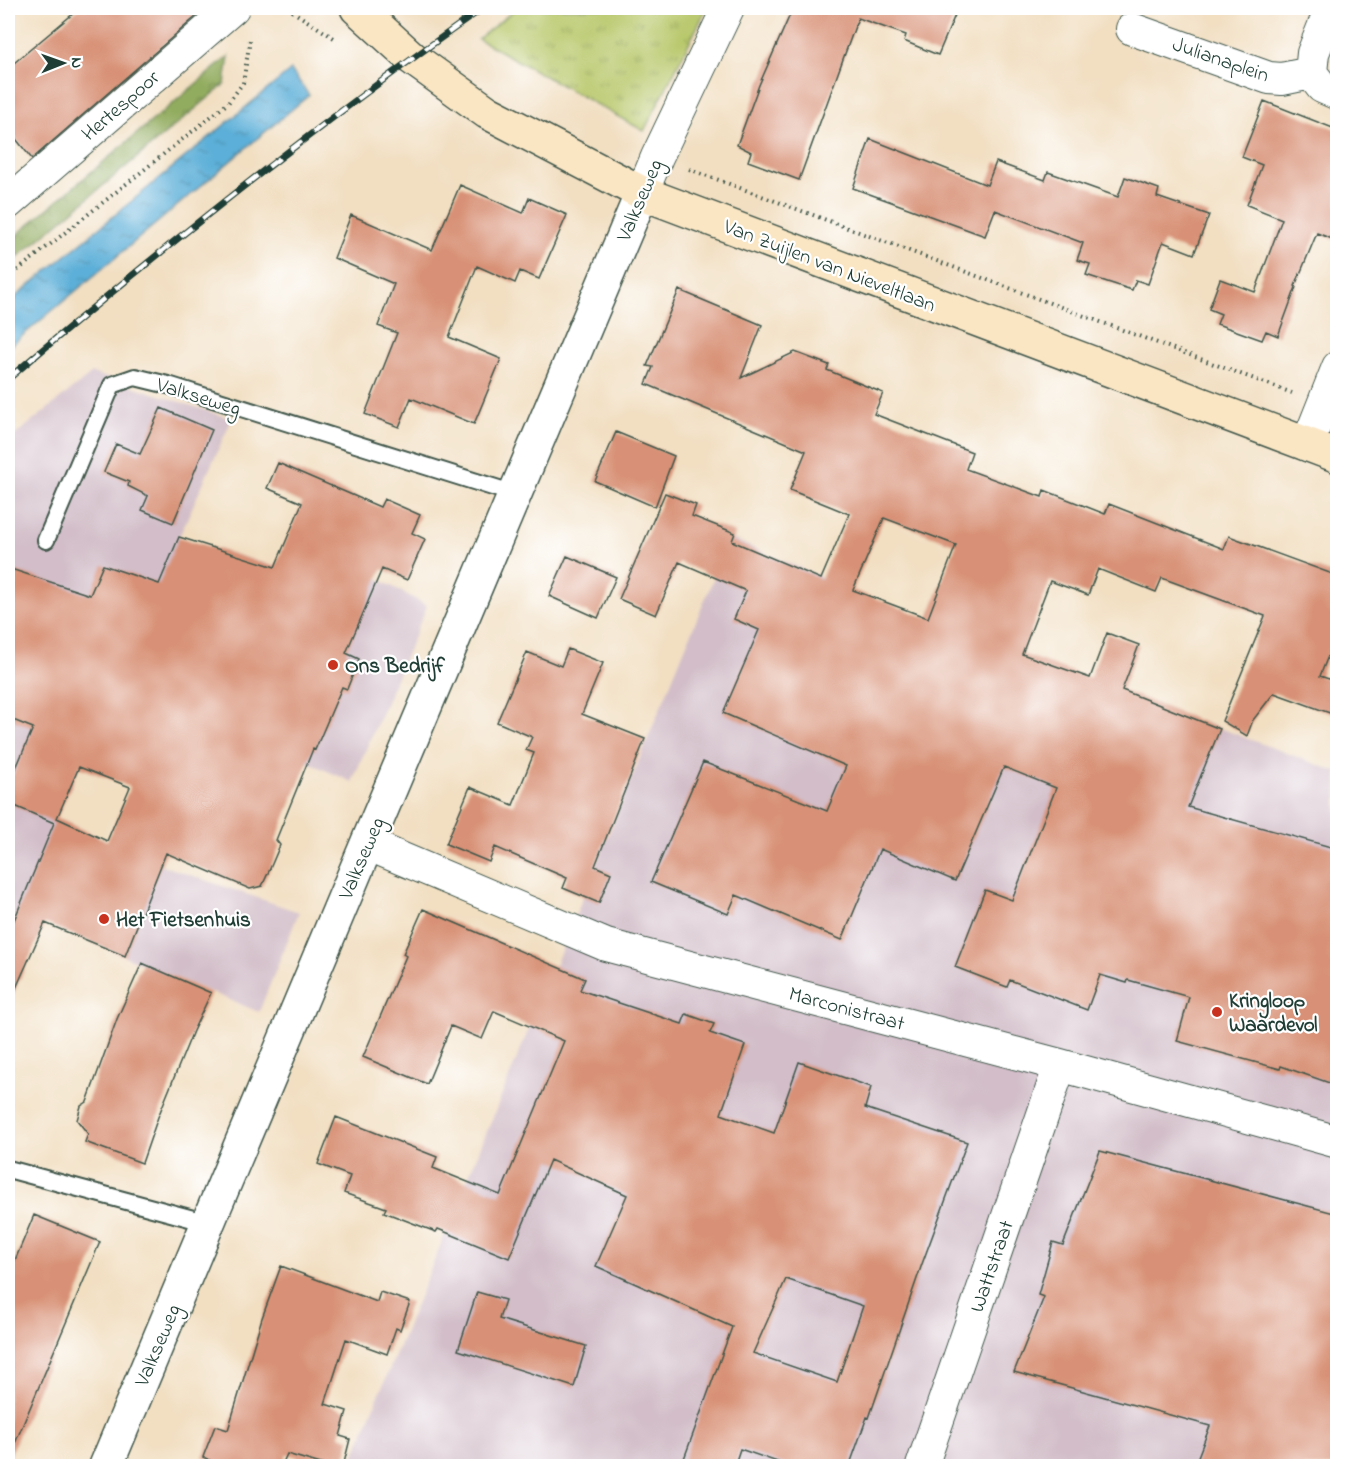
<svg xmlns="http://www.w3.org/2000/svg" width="1345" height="1474" font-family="'Indie Flower',sans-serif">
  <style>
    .industrial { fill: #d2bdc8 }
    .grass { fill: url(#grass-tufts); stroke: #6c824f; stroke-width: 1.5 }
    .forest { fill: url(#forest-crowns); stroke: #587449; stroke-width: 1.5 }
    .water { fill: url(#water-ripples); stroke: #3e7686; stroke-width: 1.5 }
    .building { fill: #d89176; fill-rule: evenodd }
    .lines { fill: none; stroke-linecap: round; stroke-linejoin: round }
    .service-casing { stroke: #3f5549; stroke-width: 20 }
    .minor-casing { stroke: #3f5549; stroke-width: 34 }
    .tertiary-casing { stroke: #3f5549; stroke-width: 36 }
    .secondary-casing { stroke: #3f5549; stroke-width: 36 }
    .path { stroke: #3f5549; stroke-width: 4; stroke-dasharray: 1.5 4.5; stroke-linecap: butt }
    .service { stroke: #fff; stroke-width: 16 }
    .minor { stroke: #fff; stroke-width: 32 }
    .tertiary { stroke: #fff; stroke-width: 33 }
    .secondary { stroke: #fbe6c4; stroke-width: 33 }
    .rail-casing { stroke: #1f3d34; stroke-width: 7 }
    .rail { stroke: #fff; stroke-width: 4.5; stroke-dasharray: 14; stroke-linecap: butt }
    .poi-dot { fill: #c8321e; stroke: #fff; stroke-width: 2 }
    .labels { text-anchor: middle; stroke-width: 4.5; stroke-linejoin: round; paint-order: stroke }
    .street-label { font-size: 21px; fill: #1f3d34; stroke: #fff }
    .poi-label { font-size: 21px; font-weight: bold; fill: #1f3d34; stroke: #fff; text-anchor: start }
  </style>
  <defs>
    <pattern id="grass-tufts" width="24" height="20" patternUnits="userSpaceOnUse" patternTransform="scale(1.5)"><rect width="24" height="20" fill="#b8c86a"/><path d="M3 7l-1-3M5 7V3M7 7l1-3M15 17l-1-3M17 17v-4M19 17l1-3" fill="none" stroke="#95a458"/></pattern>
    <pattern id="forest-crowns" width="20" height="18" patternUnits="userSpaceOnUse" patternTransform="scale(1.5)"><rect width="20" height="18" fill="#92ac5e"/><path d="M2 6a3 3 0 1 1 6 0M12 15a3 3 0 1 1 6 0" fill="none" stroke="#778d4e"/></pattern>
    <pattern id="water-ripples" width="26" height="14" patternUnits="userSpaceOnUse" patternTransform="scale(1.5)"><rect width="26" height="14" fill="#5cafd8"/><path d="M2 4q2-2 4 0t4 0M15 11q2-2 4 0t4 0" fill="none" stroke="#4b90b0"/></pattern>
  </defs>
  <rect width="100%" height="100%" fill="#fff"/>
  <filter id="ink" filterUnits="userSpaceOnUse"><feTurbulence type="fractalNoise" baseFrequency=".0167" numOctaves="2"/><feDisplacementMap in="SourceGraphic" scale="12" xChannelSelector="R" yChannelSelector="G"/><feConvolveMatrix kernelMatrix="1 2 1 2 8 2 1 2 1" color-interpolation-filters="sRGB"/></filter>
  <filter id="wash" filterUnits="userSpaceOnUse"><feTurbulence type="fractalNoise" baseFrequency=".008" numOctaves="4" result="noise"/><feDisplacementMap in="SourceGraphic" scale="24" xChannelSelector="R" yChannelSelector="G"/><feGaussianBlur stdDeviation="1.35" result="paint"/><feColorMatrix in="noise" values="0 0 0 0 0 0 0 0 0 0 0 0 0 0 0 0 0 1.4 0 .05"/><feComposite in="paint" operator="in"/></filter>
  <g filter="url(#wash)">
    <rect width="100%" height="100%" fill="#f2dfc2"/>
    <!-- industrial -->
    <path class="industrial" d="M92,373L232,419L179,537L322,581L361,569L427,606L352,782L119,678L57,818L161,865L299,912L259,1012L18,912L8,935V441Z
      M730,538L859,593L1337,772V1466H350Z"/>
    <!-- grass -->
    <path class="grass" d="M517,8H707L644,131L478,39Z"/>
    <!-- forest -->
    <path class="forest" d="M229,56L225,84L8,265V242Z"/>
    <!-- water -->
    <path class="water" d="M291,70L309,95L8,348V303Z"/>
    <g id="blocks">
      <!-- building -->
      <path class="building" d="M80,8H206L32,159L8,129V68Z
        M793,8H958L938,55L904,41L906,35L858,18L799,180L748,161L751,152L737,145L759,85Z
        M1264,101L1338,130L1337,241L1317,233L1295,286L1296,287L1278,336L1266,331L1262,340L1217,324L1221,314L1209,309L1220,279L1255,292L1282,219L1247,205L1262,165L1242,157Z
        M870,139L987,185L996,162L1045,180L1048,172L1118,197L1125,177L1159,189L1157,197L1209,215L1194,254L1163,242L1148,284L1136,280L1132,290L1086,275L1090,264L1077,260L1083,243L995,210L985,236L853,188Z
        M460,185L523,213L529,198L567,215L539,279L520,271L515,283L477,266L449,337L501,359L474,424L411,398L399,427L365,414L397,333L378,326L394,284L334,258L351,215L432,250Z
        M679,290L762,325L741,378L795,352L829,365L827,370L883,393L874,414L972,452L966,469L1042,497L1044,490L1105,514L1109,504L1224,549L1229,536L1338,576V631L1320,676L1338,682V716L1274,693L1253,720L1247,736L1222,721L1265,616L1162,578L1156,592L1098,569L1088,595L1050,581L1022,654L1090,678L1107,633L1139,645L1122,690L1220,729L1188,807L1338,849V1086L1281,1066L1280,1069L1177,1041L1189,997L1128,980L1127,983L1100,975L1087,1010L1010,980L1007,987L955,967L985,890L1012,900L1056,788L1004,767L955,881L880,849L842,940L736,895L728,914L651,882L703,762L827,811L846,766L723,713L759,630L734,619L746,591L679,562L656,615L619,599L665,493L696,505L692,516L735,533L732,541L821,579L849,514L790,490L806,451L646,384L653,367L647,366ZM884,518L956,545L928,618L853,590Z
        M161,408L212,430L173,523L142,510L148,496L128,486L129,482L104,472L116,444L140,454Z
        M616,432L674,456L655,507L595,481Z
        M278,463L380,507L384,499L420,515L412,533L425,539L407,580L382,569L346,653L359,659L347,689L342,687L315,750L313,749L276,840L280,845L269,871L262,886L250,889L166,853L125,956L45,923L8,1006V935L54,823L8,803V787L33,728L8,718V568L90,595L103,565L159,584L179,537L275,567L302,503L267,488ZM79,767L130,787L107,841L57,818Z
        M567,556L616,577L598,618L549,596Z
        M568,649L603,663L582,714L645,739L595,866L611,873L599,903L563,888L567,878L495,847L489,862L446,844L470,787L513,805L534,753L526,750L532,737L497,722L527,652L561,666Z
        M423,909L585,979L580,990L682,1024L686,1014L714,1024L710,1033L745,1045L721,1114L774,1133L799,1062L871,1087L865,1108L967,1142L922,1264L869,1418L867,1417L849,1467H792L740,1449L734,1467H681L732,1327L596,1266L627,1195L550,1160L509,1258L438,1229L436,1232L384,1212L386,1208L344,1193L350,1176L318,1164L336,1117L437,1157L433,1168L500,1195L564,1041L494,1011L482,1039L451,1026L427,1084L363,1057L406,956L403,954ZM786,1279L863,1306L837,1382L753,1353Z
        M142,963L211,993L193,1031L158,1117L142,1163L85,1142L88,1134L77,1120L81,1106L87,1102L117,1019Z
        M1100,1151L1338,1214V1467H1194L1210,1426L1014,1372L1044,1297L1038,1295L1053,1242L1063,1245Z
        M34,1215L100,1242L8,1460V1277Z
        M281,1266L377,1302L380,1292L410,1302L400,1330L396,1328L387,1354L346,1339L325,1404L347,1411L340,1436L350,1439L343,1467H331L287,1454L281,1467H224L203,1457L215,1426L228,1430L262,1318Z
        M477,1292L505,1300L499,1319L586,1346L574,1387L458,1350Z"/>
    </g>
  </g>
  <g filter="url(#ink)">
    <use href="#blocks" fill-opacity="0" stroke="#3f5549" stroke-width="1.5"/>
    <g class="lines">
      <defs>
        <path id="service" d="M46,540L112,385L135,377L168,385L515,494
          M8,1169L208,1223"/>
        <path id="minor" d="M1331,8L1313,53L1311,73L1322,87L1338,94
          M1132,29L1269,78L1282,79L1311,73
          M642,193L657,157L728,8
          M8,203L233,8
          M1307,445L1338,367
          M367,844L606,945L1060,1065L1338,1142
          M922,1466L1060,1065"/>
        <path id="tertiary" d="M106,1466L367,844L642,193"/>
        <path id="secondary" d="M357,8L412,58L487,112L642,193L1338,456"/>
      </defs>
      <!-- service casing -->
      <use href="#service" class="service-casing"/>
      <!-- minor casing -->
      <use href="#minor" class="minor-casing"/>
      <!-- tertiary casing -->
      <use href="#tertiary" class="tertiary-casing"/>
      <!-- secondary casing -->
      <use href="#secondary" class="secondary-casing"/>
      <!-- path -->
      <path class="path" d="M287,8L334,38
        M689,169L1292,393
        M8,278L228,103L243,83L250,40"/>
      <!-- service -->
      <use href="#service" class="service"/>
      <!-- minor -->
      <use href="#minor" class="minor"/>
      <!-- tertiary -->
      <use href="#tertiary" class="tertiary"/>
      <!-- secondary -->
      <use href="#secondary" class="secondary"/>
      <defs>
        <path id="rail" d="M8,379C161,249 318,124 483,8"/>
      </defs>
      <!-- rail casing -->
      <use href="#rail" class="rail-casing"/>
      <!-- rail -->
      <use href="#rail" class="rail"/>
    </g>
  </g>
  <!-- markers -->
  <g class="poi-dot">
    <circle cx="333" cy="665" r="6"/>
    <circle cx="104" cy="919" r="6"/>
    <circle cx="1217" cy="1012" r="6"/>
  </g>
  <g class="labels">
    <!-- street labels -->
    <g class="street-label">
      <text transform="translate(1221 59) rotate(19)" y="7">Julianaplein</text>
      <text transform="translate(120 105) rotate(-41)" y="7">Hertespoor</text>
      <text transform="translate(639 200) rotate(-67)" y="7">Valkseweg</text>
      <text transform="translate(830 265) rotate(21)" y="7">Van Zuijlen van Nieveltlaan</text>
      <text transform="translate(199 396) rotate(17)" y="7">Valkseweg</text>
      <text transform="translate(361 858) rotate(-67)" y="7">Valkseweg</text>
      <text transform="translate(847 1008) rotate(15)" y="7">Marconistraat</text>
      <text transform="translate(991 1266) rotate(-71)" y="7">Wattstraat</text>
      <text transform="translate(157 1345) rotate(-67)" y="7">Valkseweg</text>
    </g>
    <!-- poi labels -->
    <g class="poi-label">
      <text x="345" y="672">Ons Bedrijf</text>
      <text x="116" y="926">Het Fietsenhuis</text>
      <text x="1229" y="1007">Kringloop<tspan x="1229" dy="24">Waardevol</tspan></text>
    </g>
  </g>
  <!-- margin -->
  <rect width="1345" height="1474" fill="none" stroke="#fff" stroke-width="30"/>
  <!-- north arrow -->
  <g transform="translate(63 63) rotate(89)" stroke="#ffffff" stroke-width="4.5" paint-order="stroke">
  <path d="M0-4.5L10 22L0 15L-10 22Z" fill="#1f3d34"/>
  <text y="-9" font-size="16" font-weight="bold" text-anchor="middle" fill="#1f3d34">N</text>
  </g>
</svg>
